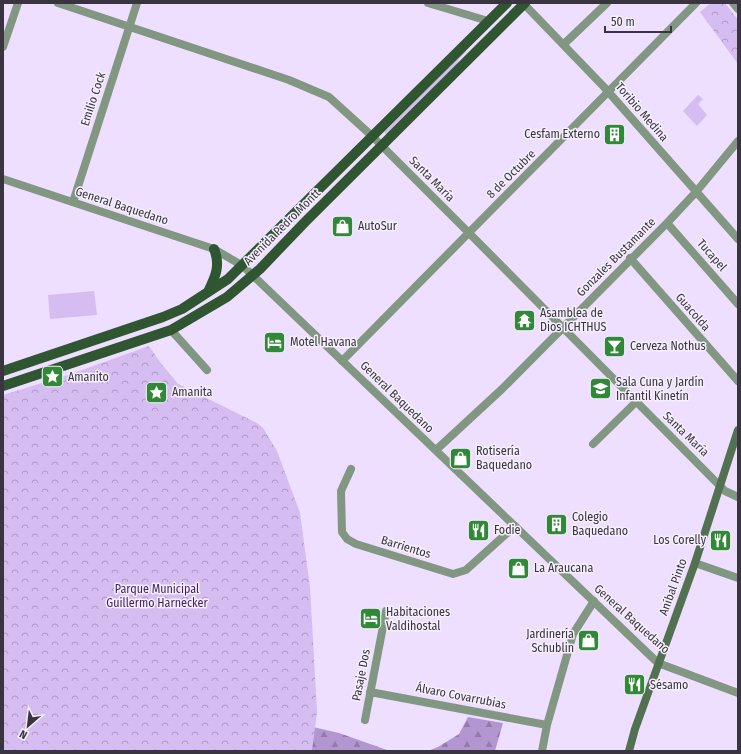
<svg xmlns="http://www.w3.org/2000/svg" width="741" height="754" font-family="'Fira Sans Condensed',sans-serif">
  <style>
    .grass { fill: #d5bcf1 }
    .forest { fill: url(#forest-firs) }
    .park { fill: url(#park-crowns) }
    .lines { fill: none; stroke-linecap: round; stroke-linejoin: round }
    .minor { stroke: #829781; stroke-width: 8 }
    .tertiary { stroke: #829781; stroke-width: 8 }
    .secondary { stroke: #527151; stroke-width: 8 }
    .primary { stroke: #2f5630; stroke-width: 10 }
    .labels { text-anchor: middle; stroke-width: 3; stroke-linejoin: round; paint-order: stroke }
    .street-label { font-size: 12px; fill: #3a3441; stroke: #f6f0fd }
    .poi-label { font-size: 12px; fill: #3a3441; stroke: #f6f0fd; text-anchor: start }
    .park-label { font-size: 12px; fill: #441e64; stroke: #f6f0fd }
  </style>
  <defs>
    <pattern id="forest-firs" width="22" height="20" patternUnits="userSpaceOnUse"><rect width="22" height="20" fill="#b296d1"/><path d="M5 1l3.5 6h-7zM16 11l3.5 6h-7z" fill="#927bab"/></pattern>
    <pattern id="park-crowns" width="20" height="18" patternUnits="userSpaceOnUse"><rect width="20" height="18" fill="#d5bcf1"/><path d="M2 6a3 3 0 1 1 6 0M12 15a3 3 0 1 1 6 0" fill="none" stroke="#ae9ac5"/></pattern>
  </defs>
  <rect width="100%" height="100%" fill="#eedeff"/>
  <!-- grass -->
  <path class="grass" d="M465,51L466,52L459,59L454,69L388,136L384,132Z
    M698,95L703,99L698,104L707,115L697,126L683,111Z
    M94,291L97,315L50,319L48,295Z"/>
  <!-- forest -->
  <path class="forest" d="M468,717L503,723L495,751H428L438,747L459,734Z
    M300,724L339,733L387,750L398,751H287Z"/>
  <!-- park -->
  <path class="park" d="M711,3H725L738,20V64L700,12Z
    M149,346L160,362L178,384L257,423L263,428L277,451L300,513L310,587L317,712L312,751H3V395L68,375Z"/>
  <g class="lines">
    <!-- minor -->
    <path class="minor" d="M58,3L289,80L329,97L372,136L469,233L725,491L738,497
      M428,3L488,21
      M733,3L738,9
      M524,4L604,87L738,239
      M564,44L607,3
      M3,47L18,3
      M73,202L137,3
      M667,223L738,304
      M630,258L738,381
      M171,330L207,370
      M342,361L696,3
      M593,444L636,402
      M436,450L502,389L667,223L696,192L738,141
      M351,469L341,491L342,532L347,539L356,544L453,574L466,570L515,526
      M695,563L738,578
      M370,692L547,725L542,751
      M365,720L386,611
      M547,725L573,634L594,601"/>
    <!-- tertiary -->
    <path class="tertiary" d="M3,179L214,249L243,266L658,663L738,693"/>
    <!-- secondary -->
    <path class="secondary" d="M629,751L635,729L695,563L738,430"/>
    <!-- primary -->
    <path class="primary" d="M208,292C215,277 221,266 214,249
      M3,371L163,317L182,309L228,279L507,3
      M3,386L171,330L227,297L260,269L305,222L525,3"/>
  </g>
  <!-- icons -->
  <defs>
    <symbol id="building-square" viewBox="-11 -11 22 22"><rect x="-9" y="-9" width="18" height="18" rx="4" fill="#318837" stroke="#f6f0fd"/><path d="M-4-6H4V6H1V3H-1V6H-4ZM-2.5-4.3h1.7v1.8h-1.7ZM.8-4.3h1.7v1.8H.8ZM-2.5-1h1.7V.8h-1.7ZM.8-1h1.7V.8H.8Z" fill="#fff"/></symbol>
    <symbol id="shop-square" viewBox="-11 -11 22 22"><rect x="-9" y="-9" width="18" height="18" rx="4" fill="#318837" stroke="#f6f0fd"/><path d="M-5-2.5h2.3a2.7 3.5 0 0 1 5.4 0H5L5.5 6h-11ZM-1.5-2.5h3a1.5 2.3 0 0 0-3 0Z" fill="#fff"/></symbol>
    <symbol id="temple-square" viewBox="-11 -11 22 22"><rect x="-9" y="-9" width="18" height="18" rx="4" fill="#318837" stroke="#f6f0fd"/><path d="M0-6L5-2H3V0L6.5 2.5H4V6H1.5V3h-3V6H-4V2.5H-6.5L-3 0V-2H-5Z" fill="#fff"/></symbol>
    <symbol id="hotel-square" viewBox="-11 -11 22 22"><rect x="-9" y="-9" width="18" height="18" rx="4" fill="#318837" stroke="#f6f0fd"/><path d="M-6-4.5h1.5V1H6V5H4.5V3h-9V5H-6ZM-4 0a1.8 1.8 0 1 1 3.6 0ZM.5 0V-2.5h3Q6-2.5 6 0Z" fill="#fff"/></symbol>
    <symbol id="bar-square" viewBox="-11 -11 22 22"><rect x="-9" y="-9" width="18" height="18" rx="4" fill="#318837" stroke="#f6f0fd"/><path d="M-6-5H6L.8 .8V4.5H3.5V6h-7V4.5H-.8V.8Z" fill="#fff"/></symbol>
    <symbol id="sight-square" viewBox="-11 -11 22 22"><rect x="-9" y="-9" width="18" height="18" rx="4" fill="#318837" stroke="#f6f0fd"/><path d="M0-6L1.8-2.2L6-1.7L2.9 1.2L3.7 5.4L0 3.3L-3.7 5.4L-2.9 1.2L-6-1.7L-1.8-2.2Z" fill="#fff"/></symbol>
    <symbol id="school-square" viewBox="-11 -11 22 22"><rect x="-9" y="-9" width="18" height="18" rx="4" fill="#318837" stroke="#f6f0fd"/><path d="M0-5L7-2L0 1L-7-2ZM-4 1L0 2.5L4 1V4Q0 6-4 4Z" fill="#fff"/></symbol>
    <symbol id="restaurant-square" viewBox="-11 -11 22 22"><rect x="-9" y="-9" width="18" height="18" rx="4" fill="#318837" stroke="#f6f0fd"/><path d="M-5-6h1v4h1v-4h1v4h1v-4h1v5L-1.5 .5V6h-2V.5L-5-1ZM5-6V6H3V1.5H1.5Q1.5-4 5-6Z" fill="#fff"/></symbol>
  </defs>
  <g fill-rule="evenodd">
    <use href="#building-square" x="602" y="122" width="25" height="25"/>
    <use href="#shop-square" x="330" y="214" width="25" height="25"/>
    <use href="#temple-square" x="512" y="308" width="25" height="25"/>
    <use href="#hotel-square" x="262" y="330" width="25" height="25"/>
    <use href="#bar-square" x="602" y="334" width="25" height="25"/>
    <use href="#sight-square" x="40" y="364" width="25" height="25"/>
    <use href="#school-square" x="588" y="376" width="25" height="25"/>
    <use href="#sight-square" x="144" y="380" width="25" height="25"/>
    <use href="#shop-square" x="448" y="446" width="25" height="25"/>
    <use href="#building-square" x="544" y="512" width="25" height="25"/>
    <use href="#restaurant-square" x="466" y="518" width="25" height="25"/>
    <use href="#restaurant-square" x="708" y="528" width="25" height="25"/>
    <use href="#shop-square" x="506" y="556" width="25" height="25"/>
    <use href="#hotel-square" x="358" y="606" width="25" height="25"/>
    <use href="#shop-square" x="576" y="628" width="25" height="25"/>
    <use href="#restaurant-square" x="622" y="672" width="25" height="25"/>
  </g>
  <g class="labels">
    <!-- street labels -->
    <g class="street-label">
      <text transform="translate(93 99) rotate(-72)" y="4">Emilio Cock</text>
      <text transform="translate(642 112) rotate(49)" y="4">Toribio Medina</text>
      <text transform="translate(511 174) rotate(-45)" y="4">8 de Octubre</text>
      <text transform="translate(432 179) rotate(45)" y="4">Santa María</text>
      <text transform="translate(122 206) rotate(18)" y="4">General Baquedano</text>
      <text transform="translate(282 227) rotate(-45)" y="4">Avenida Pedro Montt</text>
      <text transform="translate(712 255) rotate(49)" y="4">Tucapel</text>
      <text transform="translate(616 257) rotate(-45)" y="4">Gonzales Bustamante</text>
      <text transform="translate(693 312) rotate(49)" y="4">Guacolda</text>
      <text transform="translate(397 397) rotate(44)" y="4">General Baquedano</text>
      <text transform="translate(686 434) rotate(44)" y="4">Santa María</text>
      <text transform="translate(406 547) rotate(17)" y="4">Barrientos</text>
      <text transform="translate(673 587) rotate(-70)" y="4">Aníbal Pinto</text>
      <text transform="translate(632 619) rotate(42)" y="4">General Baquedano</text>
      <text transform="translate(361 675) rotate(-79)" y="4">Pasaje Dos</text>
      <text transform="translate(461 696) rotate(11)" y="4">Álvaro Covarrubias</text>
    </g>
    <!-- poi labels -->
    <g class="poi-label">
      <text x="600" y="138" text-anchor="end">Cesfam Externo</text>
      <text x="358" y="230">AutoSur</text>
      <text x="540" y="317">Asamblea de<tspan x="540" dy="14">Dios ICHTHUS</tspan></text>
      <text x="290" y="346">Motel Havana</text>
      <text x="630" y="350">Cerveza Nothus</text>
      <text x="68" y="381">Amanito</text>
      <text x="616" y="386">Sala Cuna y Jardín<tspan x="616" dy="14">Infantil Kinetín</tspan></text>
      <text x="172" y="396">Amanita</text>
      <text x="476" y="455">Rotisería<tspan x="476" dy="14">Baquedano</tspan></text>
      <text x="572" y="521">Colegio<tspan x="572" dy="14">Baquedano</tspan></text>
      <text x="494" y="534">Fodie</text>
      <text x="706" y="544" text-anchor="end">Los Corelly</text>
      <text x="534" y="572">La Araucana</text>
      <text x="386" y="616">Habitaciones<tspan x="386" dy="14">Valdihostal</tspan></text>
      <text x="574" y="638" text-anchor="end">Jardinería<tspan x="574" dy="14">Schublin</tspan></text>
      <text x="650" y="689">Sésamo</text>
    </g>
    <!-- park labels -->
    <g class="park-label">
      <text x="157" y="593">Parque Municipal<tspan x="157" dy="14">Guillermo Harnecker</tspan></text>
    </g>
  </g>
  <!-- border -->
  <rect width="741" height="754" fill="none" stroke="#3a3441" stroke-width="8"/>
  <!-- north arrow -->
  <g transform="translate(28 726) rotate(208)" stroke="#f6f0fd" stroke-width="3" paint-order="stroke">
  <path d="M0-3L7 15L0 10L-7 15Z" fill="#3a3441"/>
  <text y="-6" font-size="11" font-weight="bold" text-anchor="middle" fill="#3a3441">N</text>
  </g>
  <!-- scale -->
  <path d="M605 26v6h66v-6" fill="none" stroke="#3a3441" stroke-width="2"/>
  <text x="611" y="26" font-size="12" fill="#3a3441" stroke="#f6f0fd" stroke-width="3" paint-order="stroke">50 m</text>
</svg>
